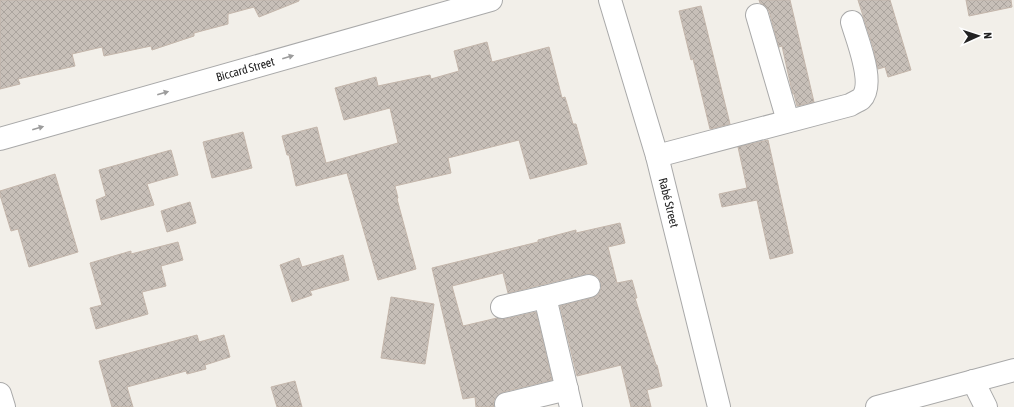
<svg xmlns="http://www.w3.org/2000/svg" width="1014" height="407" font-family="'Asap Condensed',sans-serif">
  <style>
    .building { fill: url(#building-cross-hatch); stroke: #c4b6ab }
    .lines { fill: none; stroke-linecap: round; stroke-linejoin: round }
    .minor-casing { stroke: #a9a9a9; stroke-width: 24 }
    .minor { stroke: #fff; stroke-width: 22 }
    .oneway { fill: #9c9c9c }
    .labels { text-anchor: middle; stroke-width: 4; stroke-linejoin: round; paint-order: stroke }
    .street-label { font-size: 12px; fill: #222; stroke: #fff }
  </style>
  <defs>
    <pattern id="building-cross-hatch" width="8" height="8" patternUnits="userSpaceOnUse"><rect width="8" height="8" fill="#c7bfb8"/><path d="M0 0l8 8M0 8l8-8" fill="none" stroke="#aba49e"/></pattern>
  </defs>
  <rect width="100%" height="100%" fill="#f2efe9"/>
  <!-- building -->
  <path class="building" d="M0,0H299V1L259,17L254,7L228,14V24L194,33V36L152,50L151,46L104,56L102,47L72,54L75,66L18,79L20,84L0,89Z
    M759,0H790L814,102L797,106L794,94H793L792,91L782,46L779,47L769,11L765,6L760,3Z
    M858,0H890L911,70L888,77L885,67L878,69L873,47Z
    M966,0H1011L1012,7L969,16Z
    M701,6L730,124L710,129L693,59L691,60L679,11Z
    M487,42L492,62L549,47L562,98L565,97L573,124H576L587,164L530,179L519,140L448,158L451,173L395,186L398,198L397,199L416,269L378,280L347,173L296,186L289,155H287L282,136L317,127L326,163L398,143L390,108L344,120L335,88L376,77L378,86L430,75L431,79L459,71L454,51Z
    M243,132L252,168L212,178L203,142Z
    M768,140L793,253L770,259L757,200L722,207L719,194L747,188L738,147Z
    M171,150L178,175L147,184L154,205L101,220L96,200L106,196L99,170Z
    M55,174L78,252L29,267L18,229L11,231L0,195V191Z
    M190,202L196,223L167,232L161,211Z
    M620,223L625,243L608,247L617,283L632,280L637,298H635L656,365H657L662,386L647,390L651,407H631L621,365L577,376L560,306L592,298L598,295L601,289V283L598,277L592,274H586L508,293L503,273L452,286L463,326L497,318L505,319L536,312L552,380L503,392L498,395L494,400V407H476L475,397L463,399L432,268L538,242V240L576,230V233Z
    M178,242L183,260L161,266L166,286L142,292L148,314L96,329L90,308L102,305L90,263L131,251V254Z
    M343,255L349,280L310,291L312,295L292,302L280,265L299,258L302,267Z
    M391,297L434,304L425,364L381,358Z
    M197,335L199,342L224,335L230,357L205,365L206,369L187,374L186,371L127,387L133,407H112L99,361Z
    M295,381L302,407H277L271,387Z"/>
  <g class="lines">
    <defs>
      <g id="minor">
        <path id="s1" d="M610,0L657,156L719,407"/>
        <path d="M757,15L788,121"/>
        <path id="s2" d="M0,139L491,0"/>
        <path d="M657,156L850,105C853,103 858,101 861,99C876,84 857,40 852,22"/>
        <path d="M545,297L589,286"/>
        <path d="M502,307L545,297L571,407"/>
        <path d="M973,381L986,407"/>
        <path d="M0,394L4,407"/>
        <path d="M506,404L567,389"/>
        <path d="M877,407L1014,370"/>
      </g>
    </defs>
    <!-- minor casing -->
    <use href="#minor" class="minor-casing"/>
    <!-- minor -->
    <use href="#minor" class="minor"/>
  </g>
  <!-- one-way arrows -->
  <defs><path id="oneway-solid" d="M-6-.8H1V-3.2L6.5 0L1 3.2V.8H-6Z"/></defs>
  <g class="oneway">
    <use href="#oneway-solid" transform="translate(288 57) rotate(-16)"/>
    <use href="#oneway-solid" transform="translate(163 93) rotate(-16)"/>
    <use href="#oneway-solid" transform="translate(38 128) rotate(-16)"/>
  </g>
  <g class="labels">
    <!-- street labels -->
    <g class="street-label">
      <text dy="4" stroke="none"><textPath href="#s2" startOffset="255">Biccard Street</textPath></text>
      <text dy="4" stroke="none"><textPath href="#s1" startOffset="211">Rabé Street</textPath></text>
    </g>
  </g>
  <!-- north arrow -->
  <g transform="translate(978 36) rotate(87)" stroke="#ffffff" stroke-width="3" paint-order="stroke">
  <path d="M0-3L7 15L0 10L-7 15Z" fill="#222222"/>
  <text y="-6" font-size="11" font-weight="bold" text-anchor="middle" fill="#222222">N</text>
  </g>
</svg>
